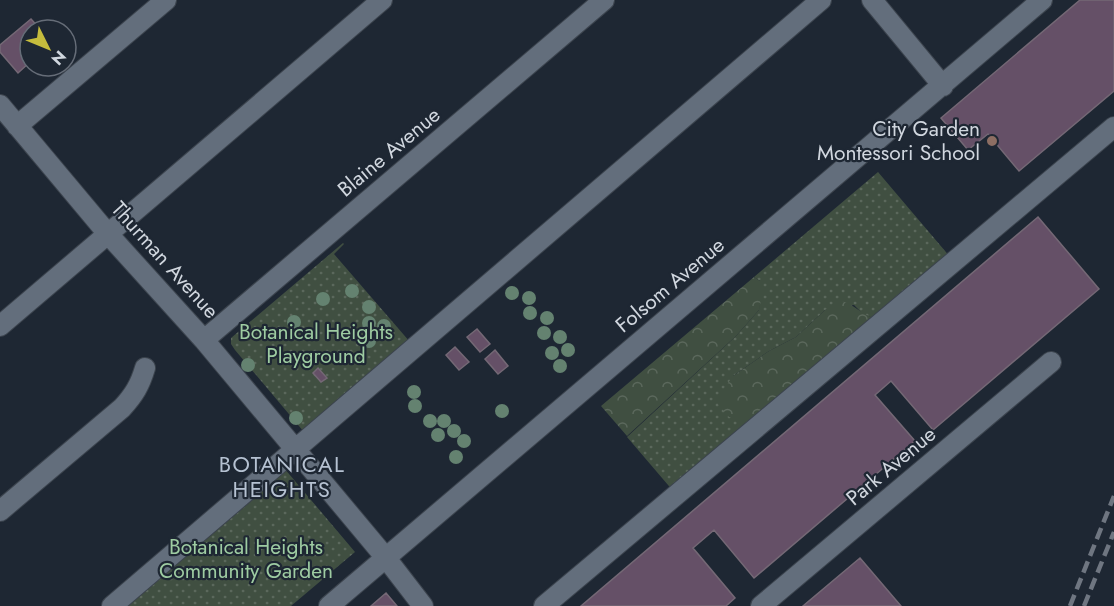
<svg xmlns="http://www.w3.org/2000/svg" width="1114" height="606" font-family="Jost,sans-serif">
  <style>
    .green { fill: url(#green-dots) }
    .forest { fill: url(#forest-crowns) }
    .building { fill: #655067; stroke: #746875; stroke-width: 1.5 }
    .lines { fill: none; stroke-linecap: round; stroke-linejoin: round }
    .minor-casing { stroke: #3c444e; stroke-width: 22 }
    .minor { stroke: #636e7c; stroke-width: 20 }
    .rail { stroke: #6f7681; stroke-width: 4.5; stroke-dasharray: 12 6; stroke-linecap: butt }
    .tree { fill: #648270 }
    .education-dot { fill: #8d6e63; stroke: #1e2733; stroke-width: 2 }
    .labels { text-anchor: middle; stroke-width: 4.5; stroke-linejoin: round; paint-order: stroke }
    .poi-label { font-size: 21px; fill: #d1d7df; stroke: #1e2733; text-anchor: end }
    .street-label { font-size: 21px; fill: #d1d7df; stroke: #1e2733 }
    .park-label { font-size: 21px; fill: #9ecca2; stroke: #1e2733 }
    .neighbourhood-label { font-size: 22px; letter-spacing: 1.5px; fill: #b6c2d2; stroke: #1e2733 }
  </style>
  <defs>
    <pattern id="green-dots" width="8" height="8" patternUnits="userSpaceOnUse" patternTransform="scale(1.5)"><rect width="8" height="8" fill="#404f41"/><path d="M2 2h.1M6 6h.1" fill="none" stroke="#5b685c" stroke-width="1.8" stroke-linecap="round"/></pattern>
    <pattern id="forest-crowns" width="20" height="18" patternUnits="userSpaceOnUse" patternTransform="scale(1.5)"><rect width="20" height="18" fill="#404f41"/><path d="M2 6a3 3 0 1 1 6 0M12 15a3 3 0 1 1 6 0" fill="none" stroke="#5b685c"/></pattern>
  </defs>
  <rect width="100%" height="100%" fill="#1e2733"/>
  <!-- green -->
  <path class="green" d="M878,172L951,258L873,318L863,314L854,305L825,310L796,337L769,351L733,376L758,422L674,492L627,437L736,336L759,310L760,281L754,277Z
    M343,243L344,244L334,254L410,342L304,432L235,350L231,344V338Z
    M284,468L355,552L291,606H121Z"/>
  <!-- forest -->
  <path class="forest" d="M754,277L760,281L762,291L759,310L736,336L627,436L601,406Z
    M842,301C854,305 861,313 873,318L758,422L729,417L718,404L723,390L733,376L769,351L796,337L825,310Z"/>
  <!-- building -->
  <path class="building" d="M1080,0H1114V91L1019,171L988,134L968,150L941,118Z
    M31,19L41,30H30V62L18,73L0,52V45Z
    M1038,217L1099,289L933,430L891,381L875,395L915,441L754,578L714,530L693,548L735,598L726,606H581Z
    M477,329L490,344L480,352L467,337Z
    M455,347L469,362L459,370L446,355Z
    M495,350L508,366L498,374L485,359Z
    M318,368L327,378L321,382L313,373Z
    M860,558L901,606H803Z
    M386,593L397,606H371Z"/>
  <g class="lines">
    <defs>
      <path id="minor" d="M872,0L943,86
        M0,105L108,234L204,340L386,558L423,606
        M17,126L166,0
        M0,326L382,0
        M204,340L604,0
        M0,511L122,408C134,395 140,385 145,368
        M112,606L821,0
        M329,606L1042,0
        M544,606L1114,127
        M761,606L1051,362"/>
    </defs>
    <!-- minor casing -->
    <use href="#minor" class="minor-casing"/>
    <!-- minor -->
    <use href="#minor" class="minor"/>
    <!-- rail -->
    <path class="rail" d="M1070,606L1114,496
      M1084,606L1114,532"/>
  </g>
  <!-- trees -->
  <g class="tree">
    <circle cx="352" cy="291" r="7"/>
    <circle cx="512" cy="293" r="7"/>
    <circle cx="529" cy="298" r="7"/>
    <circle cx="323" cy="299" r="7"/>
    <circle cx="369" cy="307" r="7"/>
    <circle cx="530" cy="313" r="7"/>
    <circle cx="547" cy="318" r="7"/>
    <circle cx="294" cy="322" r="7"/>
    <circle cx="369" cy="323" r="7"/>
    <circle cx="384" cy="326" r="7"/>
    <circle cx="544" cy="333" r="7"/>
    <circle cx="560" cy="337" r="7"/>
    <circle cx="369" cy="341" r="7"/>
    <circle cx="568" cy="350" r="7"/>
    <circle cx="552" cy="353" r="7"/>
    <circle cx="248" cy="365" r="7"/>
    <circle cx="560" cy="366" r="7"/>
    <circle cx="414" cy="392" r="7"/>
    <circle cx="415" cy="406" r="7"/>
    <circle cx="502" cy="411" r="7"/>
    <circle cx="296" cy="418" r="7"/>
    <circle cx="430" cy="421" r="7"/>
    <circle cx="444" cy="421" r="7"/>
    <circle cx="454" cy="431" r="7"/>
    <circle cx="438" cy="435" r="7"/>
    <circle cx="464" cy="441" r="7"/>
    <circle cx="456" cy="457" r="7"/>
  </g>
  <!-- markers -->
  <circle class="education-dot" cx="992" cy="141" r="6"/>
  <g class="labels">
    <!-- poi labels -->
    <g class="poi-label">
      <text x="980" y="136">City Garden<tspan x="980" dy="24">Montessori School</tspan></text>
    </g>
    <!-- street labels -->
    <g class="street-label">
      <text transform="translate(389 152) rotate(-40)" y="7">Blaine Avenue</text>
      <text transform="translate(165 260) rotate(48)" y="7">Thurman Avenue</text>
      <text transform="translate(670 285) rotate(-40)" y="7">Folsom Avenue</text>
      <text transform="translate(891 466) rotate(-40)" y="7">Park Avenue</text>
    </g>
    <!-- park labels -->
    <g class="park-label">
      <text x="316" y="339">Botanical Heights<tspan x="316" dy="24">Playground</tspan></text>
      <text x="246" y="554">Botanical Heights<tspan x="246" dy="24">Community Garden</tspan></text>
    </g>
    <!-- neighbourhood labels -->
    <g class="neighbourhood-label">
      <text x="282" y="472">BOTANICAL<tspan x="282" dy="25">HEIGHTS</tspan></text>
    </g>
  </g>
  <!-- north arrow -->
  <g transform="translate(48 48) rotate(133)"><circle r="28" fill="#1e2733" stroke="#666d78" stroke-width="1.5"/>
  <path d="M0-4.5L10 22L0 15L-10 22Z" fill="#c5bc3d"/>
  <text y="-9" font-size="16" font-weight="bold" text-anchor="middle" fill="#d1d7df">N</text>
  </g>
</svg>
